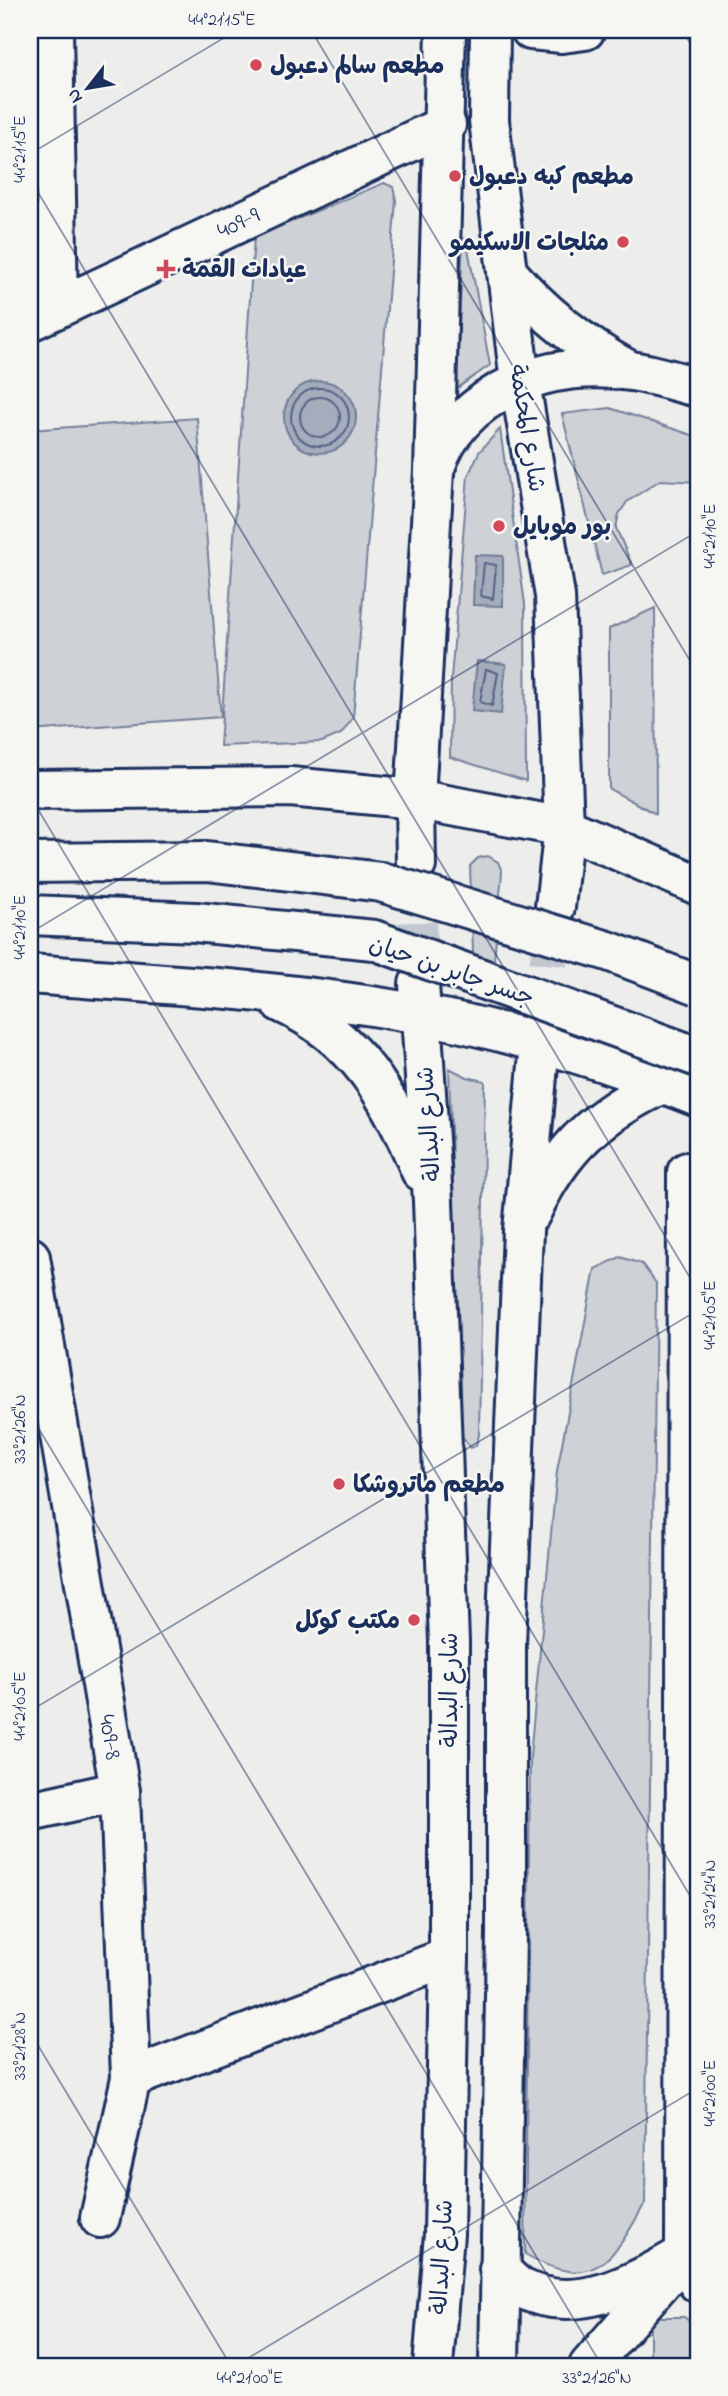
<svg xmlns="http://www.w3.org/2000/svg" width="728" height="2396" font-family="'Indie Flower','Playpen Sans Arabic',sans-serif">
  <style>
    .green { fill: #ced2d7; stroke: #74809a; stroke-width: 2 }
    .water { fill: #a5acbc; stroke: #6e7a96; stroke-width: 2 }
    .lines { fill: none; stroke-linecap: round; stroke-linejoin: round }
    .shore { stroke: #526184; stroke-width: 2 }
    .major-tunnel { stroke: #c3c8d0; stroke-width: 38; stroke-dasharray: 38 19; stroke-linecap: butt }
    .minor-casing { stroke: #1b2f5e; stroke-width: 44 }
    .major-casing { stroke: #1b2f5e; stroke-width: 44 }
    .minor { stroke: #f6f6f2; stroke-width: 38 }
    .major { stroke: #f6f6f2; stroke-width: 38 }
    .major-bridge-casing { stroke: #1b2f5e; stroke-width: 44; stroke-linecap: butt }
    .major-bridge { stroke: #f6f6f2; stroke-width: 38 }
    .ticks { fill: none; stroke: #1b2f5e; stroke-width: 2; stroke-opacity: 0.45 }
    .poi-dot { fill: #d1495b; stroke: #f6f6f2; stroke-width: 2.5 }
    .labels { text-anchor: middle; stroke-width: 5; stroke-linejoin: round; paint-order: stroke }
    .poi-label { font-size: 24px; font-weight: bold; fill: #1b2f5e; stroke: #f6f6f2; text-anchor: start }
    .street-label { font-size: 24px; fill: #1b2f5e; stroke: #f6f6f2 }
    .neatline { fill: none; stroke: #1b2f5e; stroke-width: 2.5 }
    .ticks-label { font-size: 18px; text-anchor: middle; fill: #1b2f5e }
  </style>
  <rect width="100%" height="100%" fill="#edeeec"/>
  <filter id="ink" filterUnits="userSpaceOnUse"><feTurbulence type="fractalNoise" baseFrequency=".0143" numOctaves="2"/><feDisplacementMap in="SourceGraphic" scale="14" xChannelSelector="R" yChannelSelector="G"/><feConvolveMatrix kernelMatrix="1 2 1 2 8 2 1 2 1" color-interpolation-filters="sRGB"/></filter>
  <g filter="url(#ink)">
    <!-- green -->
    <path class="green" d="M384,183L393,187L396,200L353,718L341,734L322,742L220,746L254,237Z
      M466,238L490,365L456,389L463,239Z
      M610,408L698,437V482L660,480L627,502L619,514L616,528L632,565L602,575L562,414Z
      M197,418L221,717L30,731V430Z
      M500,429L525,604L526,781L450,757L451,679L468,476L479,452Z
      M655,608L656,814L609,789V629Z
      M488,856L498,862L502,872L492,983L474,980L470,866L478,858Z
      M449,1068L467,1077L485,1081L479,1435L476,1445L471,1448L461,1435Z
      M620,1257L642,1264L656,1283L645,2203C613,2261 593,2294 525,2254L530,1756L557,1471L595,1269Z
      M650,2317H684L698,2328V2366H650Z"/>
    <!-- water -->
    <path class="water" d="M284 417a36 36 0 1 1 72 0a36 36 0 1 1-72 0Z
      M475,555L503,556V606L473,605Z
      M477,661L506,664L501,714L472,711Z"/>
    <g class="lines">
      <!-- shore -->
      <path class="shore" d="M291 417a29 29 0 1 1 58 0a29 29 0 1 1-58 0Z
        M300 417a20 20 0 1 1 40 0a20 20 0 1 1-40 0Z
        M484,563L496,565L493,599L481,596Z
        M486,669L498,673L492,706L480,702Z"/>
      <!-- major-tunnel -->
      <path class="major-tunnel" d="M416,865L419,984
        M542,1021L555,907"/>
      <defs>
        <path id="minor" d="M53,30L58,307
          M531,30L562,33L585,30
          M507,272C542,313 581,344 628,370
          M30,321L446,125
          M434,471C459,390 552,358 631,371C653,374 676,382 698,387
          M687,1172L685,2254L698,2283
          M30,1257L120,1791L131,2078L100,2218
          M30,1811L120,1791
          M131,2078L449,1957
          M499,2269C506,2275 514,2285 523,2289C578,2317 638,2281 685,2254
          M589,2366L670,2272"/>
        <path id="major" d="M490,30L489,120L520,382L555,596L564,827L555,907
          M30,790L290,787L415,799L564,827L698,885
          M416,865L415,799L434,471L446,30
          M30,974C160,984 291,990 419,1014C514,1032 609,1061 698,1097
          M419,984L433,1201L449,1642V1957L444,2234L433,2366
          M280,1002C357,1037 390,1096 421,1171
          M531,1213C561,1147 600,1113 664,1083
          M499,2366L506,1933V1644L523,1231L542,1021"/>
      </defs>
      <!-- minor casing -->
      <use href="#minor" class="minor-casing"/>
      <!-- major casing -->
      <use href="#major" class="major-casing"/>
      <!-- minor -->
      <use href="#minor" class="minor"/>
      <!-- major -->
      <use href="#major" class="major"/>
      <defs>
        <path id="major-bridge" d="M30,863L207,861L381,882L608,951L698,985
          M30,915L195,922L374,940L698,1057"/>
      </defs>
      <!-- major-bridge casing -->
      <use href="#major-bridge" class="major-bridge-casing"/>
      <!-- major-bridge -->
      <use href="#major-bridge" class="major-bridge"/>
    </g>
  </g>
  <!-- ticks -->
  <path class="ticks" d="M311,30L698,674M682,30L698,56M30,154L237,30M30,179L698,1291M30,796L698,1909M30,933L698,531M30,1414L602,2366M30,1711L698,1310M30,2032L231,2366M235,2366L698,2088"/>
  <!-- markers -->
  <g class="poi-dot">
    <circle cx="256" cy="65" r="7"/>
    <circle cx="455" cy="176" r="7"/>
    <circle cx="623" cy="242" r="7"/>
    <path d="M162.5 258.5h7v7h7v7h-7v7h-7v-7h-7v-7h7z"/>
    <circle cx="499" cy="526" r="7"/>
    <circle cx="339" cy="1484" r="7"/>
    <circle cx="414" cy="1620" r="7"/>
  </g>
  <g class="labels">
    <!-- poi labels -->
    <g class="poi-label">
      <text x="270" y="73">مطعم سالم دعبول</text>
      <text x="469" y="184">مطعم كبه دعبول</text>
      <text x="609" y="250" text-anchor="end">مثلجات الاسكيمو</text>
      <text x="182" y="277">عيادات القمة</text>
      <text x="513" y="534">بور موبايل</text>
      <text x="353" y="1492">مطعم ماتروشكا</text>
      <text x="400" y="1628" text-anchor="end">مكتب كوكل</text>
    </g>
    <!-- street labels -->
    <g class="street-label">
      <text transform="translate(238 222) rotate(-25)" y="8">409-9</text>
      <text transform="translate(528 428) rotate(81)" y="8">شارع المحكمة</text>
      <text transform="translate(452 970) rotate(19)" y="8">جسر جابر بن حيان</text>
      <text transform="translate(428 1124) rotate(-94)" y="8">شارع البدالة</text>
      <text transform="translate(449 1690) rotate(-90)" y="8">شارع البدالة</text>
      <text transform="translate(111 1737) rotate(81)" y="8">409-8</text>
      <text transform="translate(441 2257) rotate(-87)" y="8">شارع البدالة</text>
    </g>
  </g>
  <!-- margin -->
  <rect width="728" height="2396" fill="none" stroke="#f6f6f2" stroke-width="77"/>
  <!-- north arrow -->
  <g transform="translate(88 88) rotate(239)" stroke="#f6f6f2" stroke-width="5" paint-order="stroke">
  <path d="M0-5L12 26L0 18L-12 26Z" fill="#1b2f5e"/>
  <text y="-10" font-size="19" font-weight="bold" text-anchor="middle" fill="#1b2f5e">N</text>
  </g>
  <rect x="38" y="38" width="652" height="2320" class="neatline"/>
  <g class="ticks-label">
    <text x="222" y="25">44°21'15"E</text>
    <text transform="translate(19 149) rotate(-90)" y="6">44°21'15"E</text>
    <text transform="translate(709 536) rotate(-90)" y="6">44°21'10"E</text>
    <text transform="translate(19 927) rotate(-90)" y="6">44°21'10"E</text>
    <text transform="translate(709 1315) rotate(-90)" y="6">44°21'05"E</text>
    <text transform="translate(19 1429) rotate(-90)" y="6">33°21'26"N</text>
    <text transform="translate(19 1706) rotate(-90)" y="6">44°21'05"E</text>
    <text transform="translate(709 1894) rotate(-90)" y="6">33°21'24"N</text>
    <text transform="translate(19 2046) rotate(-90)" y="6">33°21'28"N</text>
    <text transform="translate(709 2093) rotate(-90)" y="6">44°21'00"E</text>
    <text x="250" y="2383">44°21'00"E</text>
    <text x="597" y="2383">33°21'26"N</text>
  </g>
</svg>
